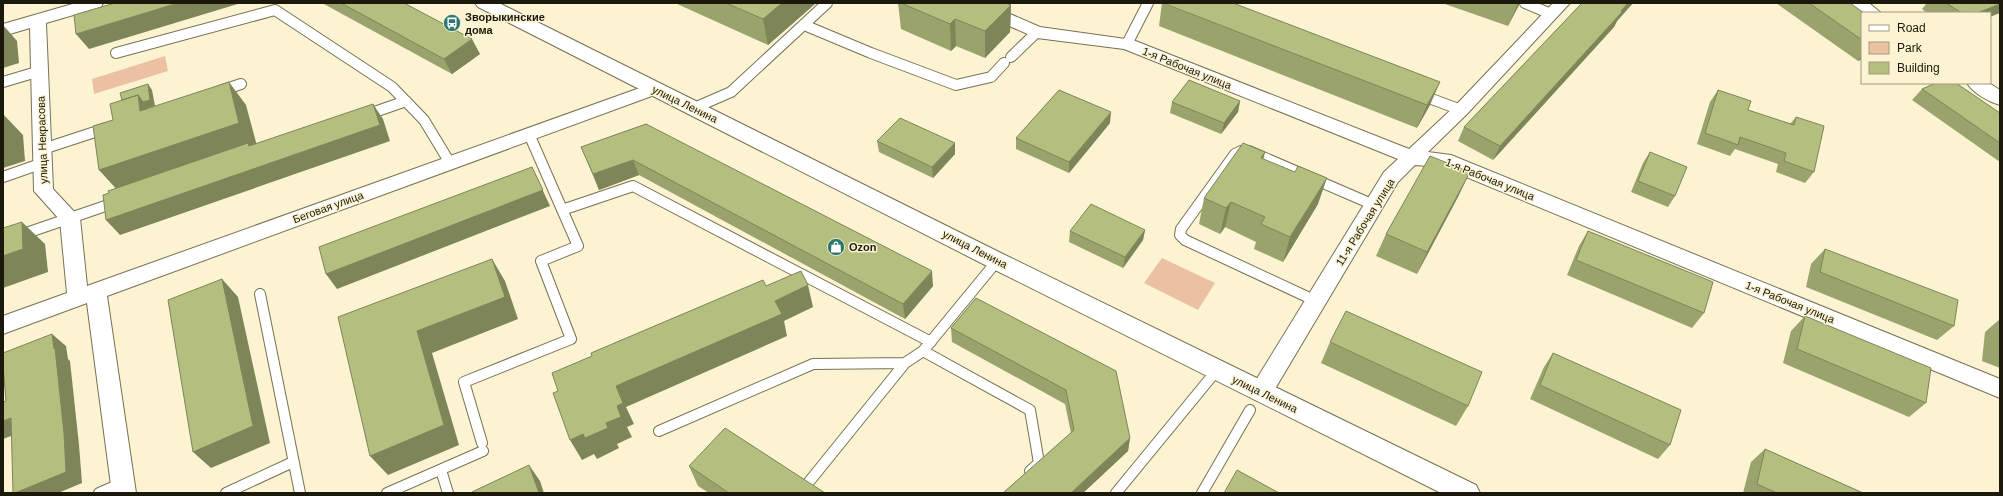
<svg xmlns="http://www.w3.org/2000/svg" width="2003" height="496" font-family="Helvetica,sans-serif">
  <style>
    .green { fill: #ecc1a2 }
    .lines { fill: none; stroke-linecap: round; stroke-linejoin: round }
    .lane-casing { stroke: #787153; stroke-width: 12 }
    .street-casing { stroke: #787153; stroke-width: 2 }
    .secondary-casing { stroke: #787153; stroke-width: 2 }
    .lane { stroke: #fff; stroke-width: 10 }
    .street { fill: #fff; fill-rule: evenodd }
    .secondary { fill: #fff; fill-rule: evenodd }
    .wall { fill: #9ba36d }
    .shaded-wall { fill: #7e8559 }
    .building { fill: #b4be7f; stroke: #7e8559 }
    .labels { text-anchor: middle; stroke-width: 3; stroke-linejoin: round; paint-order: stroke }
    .poi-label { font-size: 11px; font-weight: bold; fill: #1b180c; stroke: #fbf3d1; text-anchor: start }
    .street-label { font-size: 11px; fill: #1b180c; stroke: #fbf3d1 }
  </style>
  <rect width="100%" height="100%" fill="#fbf3d1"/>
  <!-- green -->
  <path class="green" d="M165,56L168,71L94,94L92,79Z
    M1162,258L1215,283L1198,310L1144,283Z"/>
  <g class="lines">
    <defs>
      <path id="lane" d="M1525,3L1551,14
        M804,25L871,53L956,85L991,77L1004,63
        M1127,44L1148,3
        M116,53L275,10L392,87L424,120L450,163
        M1011,57L1037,32
        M3,82L40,71
        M220,91L241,84
        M1421,95L1461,110
        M694,108L731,92L827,3
        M366,115L406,101
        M43,149L107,128
        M3,177L43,163
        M562,210L633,186L931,342
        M3,241L117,202
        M260,294L300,493
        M1316,301L1185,240L1180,235L1181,229L1235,154L1241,151H1249L1374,205
        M923,351L1030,410L1039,463L1030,471
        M659,431L813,364L905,363L923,351L997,261
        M482,443L464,382L571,339L541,261L578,246L529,134
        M441,470L448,493
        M99,493L122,483
        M226,493L293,462
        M387,493L483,451
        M811,493L804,488L905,363
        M1116,493L1217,370
        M1202,493L1250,410"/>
      <path id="street" d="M76,3H103L101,7L46,23L53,189L80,218L87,286L648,85L654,83L660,85L663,89L660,93L107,296L136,493H112L87,303L3,334V316L67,293L60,220L34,191L30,28L3,36V24Z
        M963,3H985L1040,27L1133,40L1409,149L1455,106L1553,3H1570L1467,114L1428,152L1451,155L2000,379V398L1442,167L1415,165L1398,182L1269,399L1261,401L1253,399L1250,392L1253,385L1384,172L1398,159L1124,49L1037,38L965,7Z
        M1850,3H1869L1881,13H1862Z
        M1967,83H1989L2000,90V105C1989,102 1973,93 1967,83Z"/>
      <path id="secondary" d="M475,3H499L1005,255L1476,485L1480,493H1441L989,267L478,7Z"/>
    </defs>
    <!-- lane casing -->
    <use href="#lane" class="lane-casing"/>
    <!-- street casing -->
    <use href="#street" class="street-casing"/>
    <!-- secondary casing -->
    <use href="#secondary" class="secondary-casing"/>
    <!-- lane -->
    <use href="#lane" class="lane"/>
    <!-- street -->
    <use href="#street" class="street"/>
    <!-- secondary -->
    <use href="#secondary" class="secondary"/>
  </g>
  <!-- wall -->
  <path class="wall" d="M322,3H404L480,54L452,74Z
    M675,3H816L768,45Z
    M898,3H1005L1011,5L1010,32L985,58L956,46L951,51L901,29Z
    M1162,3L1430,105L1417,128L1159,26Z
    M1442,3H1520L1508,26Z
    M1582,3H1633L1617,21L1614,27L1493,160L1458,141L1464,127Z
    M1776,3H1850L1862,13V59L1858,61Z
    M1927,3H2000L1990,13H1927L1922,9Z
    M1922,89L2000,113V162L1912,100Z
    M1718,90L1748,110L1790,124L1796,117L1814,172L1805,183L1776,172L1778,164L1735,149L1730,156L1697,144L1710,102Z
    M1240,101L1238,112L1221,134L1170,113L1172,102Z
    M1110,123L1069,173L1016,149V138Z
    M646,124L933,286L905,319L639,175L599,190L581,147Z
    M877,141L955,143V154L933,178L879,152Z
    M1265,152L1263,159L1318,204L1283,262L1254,249L1256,242L1225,227L1220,234L1199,224L1204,198Z
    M1650,152L1675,196L1668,207L1631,192L1643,163Z
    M1459,195L1417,274L1376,256L1386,234Z
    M1145,230L1143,240L1123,268L1069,242L1070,231Z
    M1588,231L1704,313L1692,328L1567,275L1579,246Z
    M1825,249L1954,326L1937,340L1806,287L1811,264Z
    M976,298L1130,438L1128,451L1083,493H1003L1071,433L1065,404L952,342L951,328Z
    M1805,316L1926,403L1909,417L1783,363L1791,331Z
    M2000,319V368L1982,361L1985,332Z
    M1330,342L1468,406L1456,426L1321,363Z
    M1553,353L1670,445L1658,459L1530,399L1544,367Z
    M1765,449L1863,493H1743L1751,462Z
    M689,466L825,493H709L698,486Z"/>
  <!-- shaded-wall -->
  <path class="shaded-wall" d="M178,3H241L89,49L76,34Z
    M782,3H816L768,45L763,19Z
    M1518,3H1520L1508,26Z
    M1628,3H1633L1617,21L1614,27L1493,160L1500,146Z
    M2000,4V13L1990,17V13H1977Z
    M1011,5L1010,32L985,58V31Z
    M955,19L956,46L951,51L950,24Z
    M3,25L17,41L19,63L3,68Z
    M472,39L480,54L452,74L444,59Z
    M1862,55V59L1858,61Z
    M229,82L246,105L257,146L120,193L99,170Z
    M1440,82L1430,105L1417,128L1427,105Z
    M148,84L152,90L155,106L148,108L157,119L140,111L138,95Z
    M1240,101L1238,112L1221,134L1224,123Z
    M373,104L383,119L390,141L120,235L106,220Z
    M1111,112L1110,123L1069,173V162Z
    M3,114L23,135L25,161L3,168Z
    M955,143V154L933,178L932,167Z
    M1265,152L1258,178L1261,158Z
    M633,160L639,175L599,190L593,174Z
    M532,167L550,206L337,289L326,274Z
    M1470,172L1459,195L1417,274L1427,252Z
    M1327,178L1318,204L1283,262L1290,237Z
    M1231,202L1225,227L1220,234L1226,208Z
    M22,222L45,244L48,272L3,288V256Z
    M1145,230L1143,240L1123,268L1125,257Z
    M492,259L505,281L518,319L432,353L459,445L388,475L370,456L417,331Z
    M932,271L933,286L905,319L903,304Z
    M222,279L238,297L270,443L211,468L193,452Z
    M808,285L813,307L784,321L787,336L626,407L634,424L627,427L632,437L617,444L619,448L597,459L594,454L582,460L570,440L606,423L616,386L775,301Z
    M52,334L66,346L68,359L70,361L79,445L82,483L58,493H15L54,349Z
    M11,418L27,430L3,439V421Z
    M1130,438L1128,451L1083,493H1071Z
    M529,465L540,481L544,493H539Z"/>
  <!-- building -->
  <path class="building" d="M115,3H178L76,34L74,15Z
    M341,3H404L472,39L444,59Z
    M726,3H782L763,19Z
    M901,3H1005L1011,5L985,31L955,19L950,24Z
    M1163,3H1233L1440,82L1427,105Z
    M1582,3H1628L1621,11L1622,12L1500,146L1464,127Z
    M1809,3H1850L1864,13H1862V40Z
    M1946,3H2000V4L1977,13H1962Z
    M1189,80L1240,101L1224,123L1172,102Z
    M229,82L239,123L99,170L93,126L113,120L110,104L138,95L140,111Z
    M1936,83H1956L2000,113V143L1922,89Z
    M148,84L150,100L143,102L138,95L122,100L120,93Z
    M1059,90L1111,112L1069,162L1016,138Z
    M1718,90L1751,101L1748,110L1794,125L1796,117L1824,126L1814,172L1784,161L1786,153L1740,137L1738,145L1705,133Z
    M373,104L380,125L106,220L103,195L109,193L108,191L248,143L249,146Z
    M900,118L955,143L932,167L877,141Z
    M646,124L932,271L903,304L633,160L593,174L581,147Z
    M1243,143L1265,152L1261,158L1295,172L1298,166L1327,178L1290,237L1261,224L1265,217L1231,202L1226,208L1204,198Z
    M1650,152L1687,167L1675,196L1638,181Z
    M1430,156L1470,172L1427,252L1386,234Z
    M532,167L543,190L326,274L319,247Z
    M1091,204L1145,230L1125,257L1070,231Z
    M22,222L23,249L3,256V228Z
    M1588,231L1713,282L1704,313L1576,260Z
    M1825,249L1958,300L1954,326L1820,272Z
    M492,259L505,297L417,331L444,425L370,456L338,317Z
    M801,271L808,285L775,301L782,314L616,386L623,403L617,406L621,417L606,423L608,428L585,438L583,434L570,440L553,393L558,391L552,373L592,356L591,353L763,280L766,286Z
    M222,279L253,426L193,452L168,300Z
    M976,298L1116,371L1130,438L1071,493H1003L1074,430L1066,390L951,328Z
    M1346,311L1482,372L1468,406L1330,342Z
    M1805,316L1931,368L1926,403L1797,349Z
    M52,334L54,349L55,348L64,433L66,472L15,493H13L11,418L3,421V402L6,401L3,365V353Z
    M1553,353L1681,410L1670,445L1540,385Z
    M725,428L825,493H729L689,466Z
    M1765,449L1863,493H1777L1757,484Z
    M529,465L539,493H473L472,492Z
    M1237,470L1279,493H1224Z"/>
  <!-- icons -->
  <defs>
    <symbol id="bus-disc" viewBox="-11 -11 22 22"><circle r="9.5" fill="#2d7673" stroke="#fbf3d1"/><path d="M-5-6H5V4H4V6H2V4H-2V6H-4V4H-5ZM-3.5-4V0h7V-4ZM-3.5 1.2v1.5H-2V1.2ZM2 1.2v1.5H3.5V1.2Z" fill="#fff"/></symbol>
    <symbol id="shop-disc" viewBox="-11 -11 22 22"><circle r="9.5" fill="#2d7673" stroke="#fbf3d1"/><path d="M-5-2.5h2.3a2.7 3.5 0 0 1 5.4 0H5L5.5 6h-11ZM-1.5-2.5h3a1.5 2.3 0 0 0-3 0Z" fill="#fff"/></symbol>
  </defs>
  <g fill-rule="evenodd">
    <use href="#bus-disc" x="442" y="13" width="20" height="20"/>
    <use href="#shop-disc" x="826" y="237" width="20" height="20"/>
  </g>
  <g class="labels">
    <!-- poi labels -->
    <g class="poi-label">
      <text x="465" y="21">Зворыкинские<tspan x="465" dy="13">дома</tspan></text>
      <text x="849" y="251">Ozon</text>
    </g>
    <!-- street labels -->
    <g class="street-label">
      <text transform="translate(1187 68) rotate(22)" y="4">1-я Рабочая улица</text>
      <text transform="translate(685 104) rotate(26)" y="4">улица Ленина</text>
      <text transform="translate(42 140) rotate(-92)" y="4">улица Некрасова</text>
      <text transform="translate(1490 179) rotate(22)" y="4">1-я Рабочая улица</text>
      <text transform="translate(328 207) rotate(-20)" y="4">Беговая улица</text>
      <text transform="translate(1365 222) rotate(-58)" y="4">11-я Рабочая улица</text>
      <text transform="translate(975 249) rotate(27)" y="4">улица Ленина</text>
      <text transform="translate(1790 302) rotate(22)" y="4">1-я Рабочая улица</text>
      <text transform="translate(1265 394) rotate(26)" y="4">улица Ленина</text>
    </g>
  </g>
  <!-- border -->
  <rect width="2003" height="496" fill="none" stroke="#1b180c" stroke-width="8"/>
  <!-- legend -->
  <rect x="1861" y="12" width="130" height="72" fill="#fbf3d1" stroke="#a19b82"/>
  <rect x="1869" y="25" width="20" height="6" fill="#ffffff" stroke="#a19b82"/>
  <text x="1897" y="32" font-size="12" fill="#1b180c">Road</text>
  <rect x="1869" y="42" width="20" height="12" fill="#ecc1a2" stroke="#a19b82"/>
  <text x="1897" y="52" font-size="12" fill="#1b180c">Park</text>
  <rect x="1869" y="62" width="20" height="12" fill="#b4be7f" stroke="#a19b82"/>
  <text x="1897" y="72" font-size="12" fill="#1b180c">Building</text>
</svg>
